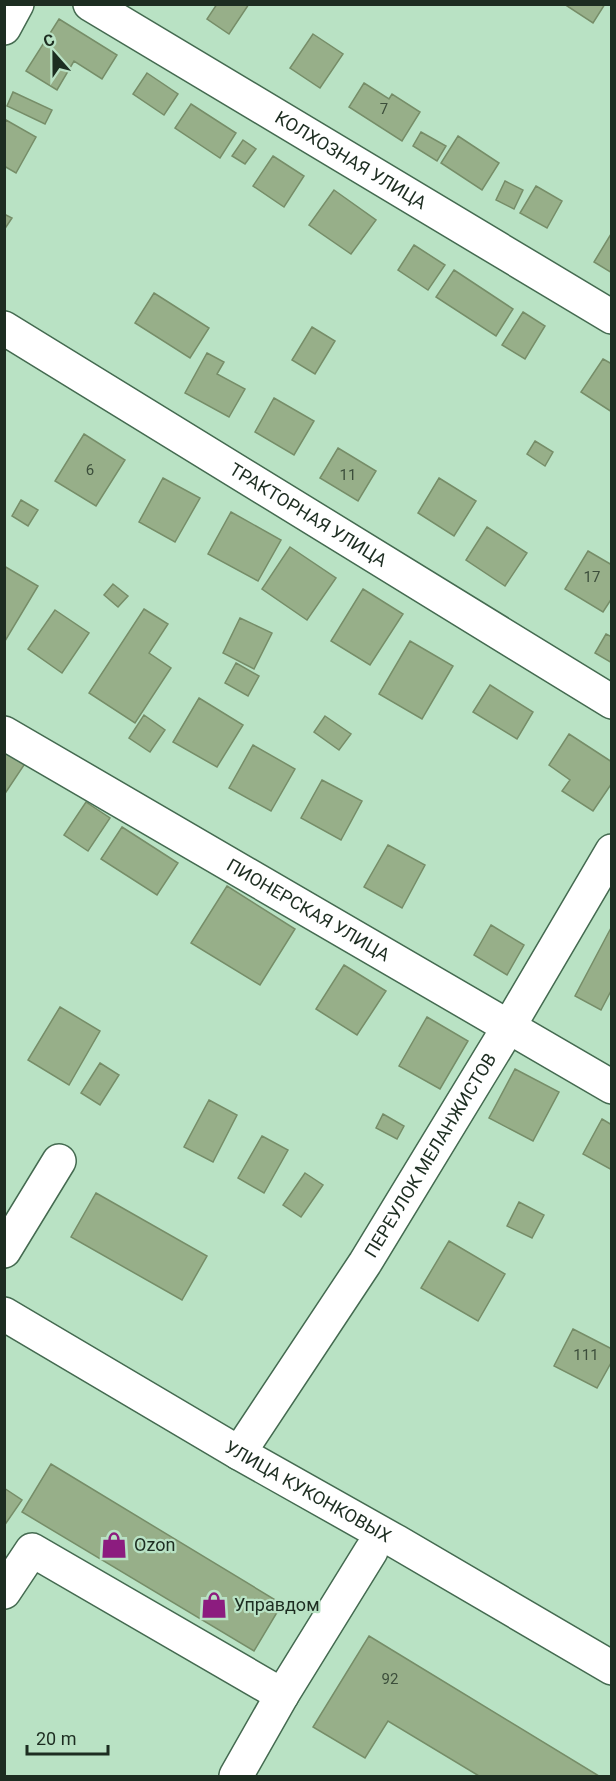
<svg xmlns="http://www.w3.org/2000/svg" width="616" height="1781" font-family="Roboto,sans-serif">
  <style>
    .building { fill: #97af89; stroke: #768d68; stroke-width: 1.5 }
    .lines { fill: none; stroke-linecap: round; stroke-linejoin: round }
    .minor-casing { stroke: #446a50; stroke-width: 36 }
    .major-casing { stroke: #446a50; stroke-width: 36 }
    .minor { stroke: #fff; stroke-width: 33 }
    .major { stroke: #fff; stroke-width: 33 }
    .labels { text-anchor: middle; stroke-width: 4.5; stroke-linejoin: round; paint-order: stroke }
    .number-label { font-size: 15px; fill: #3c4e3b }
    .street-label { font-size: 18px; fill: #1d2d21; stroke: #b9e2c4 }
    .poi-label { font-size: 18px; fill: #1d2d21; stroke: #b9e2c4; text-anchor: start }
  </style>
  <rect width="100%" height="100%" fill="#b9e2c4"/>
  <!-- building -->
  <path class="building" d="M217,4H249L229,34L207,19Z
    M564,4H605L593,23Z
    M59,19L117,55L102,79L74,61L57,90L26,71Z
    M313,34L343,54L320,88L290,68Z
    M147,73L178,94L164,115L133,94Z
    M364,83L389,99L392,94L420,112L402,141L349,107Z
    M13,92L52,110L45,124L7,106Z
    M191,104L236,133L220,158L175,128Z
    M6,120L36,137L16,173L4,166V123Z
    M421,132L446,146L437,161L413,146Z
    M458,136L499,163L482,190L441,163Z
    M243,140L256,149L245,164L232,156Z
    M273,156L304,176L284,207L253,186Z
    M505,181L523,190L514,209L496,200Z
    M536,186L562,201L547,228L520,213Z
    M334,190L376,220L351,254L309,225Z
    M4,214L12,218L4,230Z
    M611,234H612V273L594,262Z
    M414,245L445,265L428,290L398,270Z
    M454,270L513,309L496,336L436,297Z
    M154,293L209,328L190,358L135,323Z
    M523,312L545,326L525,359L502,345Z
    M312,327L335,341L315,374L292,360Z
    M207,353L224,362L217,374L245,389L229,417L185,393Z
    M603,359L612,364V412L581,392Z
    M274,398L314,421L294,455L255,432Z
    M84,434L125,460L96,506L55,481Z
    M535,441L553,452L545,466L527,454Z
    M338,448L376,471L358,501L320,478Z
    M163,478L200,498L175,542L139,522Z
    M439,478L476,501L454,536L418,513Z
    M21,500L38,510L28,526L12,516Z
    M231,512L281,540L258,581L208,554Z
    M487,527L527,553L505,586L466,560Z
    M290,547L336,578L307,620L262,589Z
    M588,551L612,565V598L603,612L565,589Z
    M4,566L38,586L5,641H4Z
    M113,584L128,596L118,607L104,595Z
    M363,589L403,614L370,665L331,641Z
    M144,609L168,624L149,653L171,668L135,723L89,693Z
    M55,610L89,633L62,673L28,649Z
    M240,618L272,633L254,669L223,653Z
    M606,634L612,637V663L595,653Z
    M410,641L453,666L422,719L379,694Z
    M236,663L259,676L248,696L225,683Z
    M490,685L533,712L517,739L473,712Z
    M199,698L243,725L217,767L173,742Z
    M144,715L165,730L150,752L129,738Z
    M325,716L351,734L339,750L314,732Z
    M569,734L612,762V783L593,811L562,791L570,780L549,765Z
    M253,745L295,769L271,811L229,788Z
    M4,749L26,762L4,795Z
    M322,780L362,801L341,840L301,818Z
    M86,802L110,818L88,851L64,835Z
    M122,827L178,863L157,895L101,859Z
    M388,845L425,865L402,908L364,887Z
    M227,886L295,929L260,985L191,943Z
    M491,925L524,945L507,975L474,955Z
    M612,926V989L601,1010L575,996Z
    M344,965L386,991L357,1035L316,1009Z
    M60,1007L100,1031L69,1085L28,1060Z
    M427,1017L468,1041L440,1089L399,1066Z
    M100,1063L119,1075L100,1105L81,1093Z
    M515,1069L559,1092L533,1141L489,1118Z
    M209,1100L237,1115L213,1162L184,1147Z
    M383,1114L404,1126L397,1139L376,1128Z
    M602,1119L612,1125V1170L583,1154Z
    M262,1136L288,1150L264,1193L238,1178Z
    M305,1173L323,1185L301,1217L283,1205Z
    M96,1193L207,1256L182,1300L71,1237Z
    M519,1202L544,1215L532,1238L507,1226Z
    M449,1241L505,1274L478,1321L421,1288Z
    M573,1329L612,1349V1361L597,1388L554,1366Z
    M51,1464L282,1604L254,1651L22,1512Z
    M4,1488L22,1500L4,1526Z
    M369,1636L599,1776H479L388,1721L365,1758L313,1727Z"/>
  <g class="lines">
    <defs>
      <g id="minor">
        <path id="s1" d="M90,4L612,317"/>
        <path d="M4,28L17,4"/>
        <path id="s2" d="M4,328L612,702"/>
        <path id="s3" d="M4,733L612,1087"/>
        <path d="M4,1251L59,1161"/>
        <path id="s4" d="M239,1453L365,1263L508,1028L612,851"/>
        <path d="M4,1592L32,1550L282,1695L371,1551"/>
        <path d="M236,1776L282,1695"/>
      </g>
      <g id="major">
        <path id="s5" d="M4,1314L239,1453L397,1542L612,1668"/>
      </g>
    </defs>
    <!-- minor casing -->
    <use href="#minor" class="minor-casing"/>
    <!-- major casing -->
    <use href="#major" class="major-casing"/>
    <!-- minor -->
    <use href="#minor" class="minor"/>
    <!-- major -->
    <use href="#major" class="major"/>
  </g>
  <!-- icons -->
  <defs>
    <symbol id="shop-bare" viewBox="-9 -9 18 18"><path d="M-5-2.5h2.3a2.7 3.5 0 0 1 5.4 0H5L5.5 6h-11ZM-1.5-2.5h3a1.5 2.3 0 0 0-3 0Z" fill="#8c1c7f" stroke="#b9e2c4" stroke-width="2.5" paint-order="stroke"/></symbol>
  </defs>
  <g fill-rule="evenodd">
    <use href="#shop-bare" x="95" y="1526" width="38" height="38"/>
    <use href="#shop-bare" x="195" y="1586" width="38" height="38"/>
  </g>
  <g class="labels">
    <!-- number labels -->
    <g class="number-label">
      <text x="384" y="114">7</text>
      <text x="90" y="475">6</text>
      <text x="348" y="480">11</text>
      <text x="592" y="582">17</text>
      <text x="586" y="1360">111</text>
      <text x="390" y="1684">92</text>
    </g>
    <!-- street labels -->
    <g class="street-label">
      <text dy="6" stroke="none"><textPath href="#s1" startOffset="304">КОЛХОЗНАЯ УЛИЦА</textPath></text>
      <text dy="6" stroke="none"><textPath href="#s2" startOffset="357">ТРАКТОРНАЯ УЛИЦА</textPath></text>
      <text dy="6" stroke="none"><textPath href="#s3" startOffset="352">ПИОНЕРСКАЯ УЛИЦА</textPath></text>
      <text dy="6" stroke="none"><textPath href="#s4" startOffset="354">ПЕРЕУЛОК МЕЛАНЖИСТОВ</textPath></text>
      <text dy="6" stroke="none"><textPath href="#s5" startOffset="352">УЛИЦА КУКОНКОВЫХ</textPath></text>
    </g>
    <!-- poi labels -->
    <g class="poi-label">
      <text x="134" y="1551">Ozon</text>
      <text x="234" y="1611">Управдом</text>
    </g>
  </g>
  <!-- border -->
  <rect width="616" height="1781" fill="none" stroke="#1d2d21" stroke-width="12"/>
  <!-- north arrow -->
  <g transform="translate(54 54) rotate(339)" stroke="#b9e2c4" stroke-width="4.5" paint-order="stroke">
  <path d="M0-4.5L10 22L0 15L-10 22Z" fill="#1d2d21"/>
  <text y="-9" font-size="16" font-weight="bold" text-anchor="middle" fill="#1d2d21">С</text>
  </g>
  <!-- scale -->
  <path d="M27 1745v9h81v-9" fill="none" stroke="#1d2d21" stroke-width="3"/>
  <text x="36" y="1745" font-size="18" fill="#1d2d21" stroke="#b9e2c4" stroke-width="4.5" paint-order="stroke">20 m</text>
</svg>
